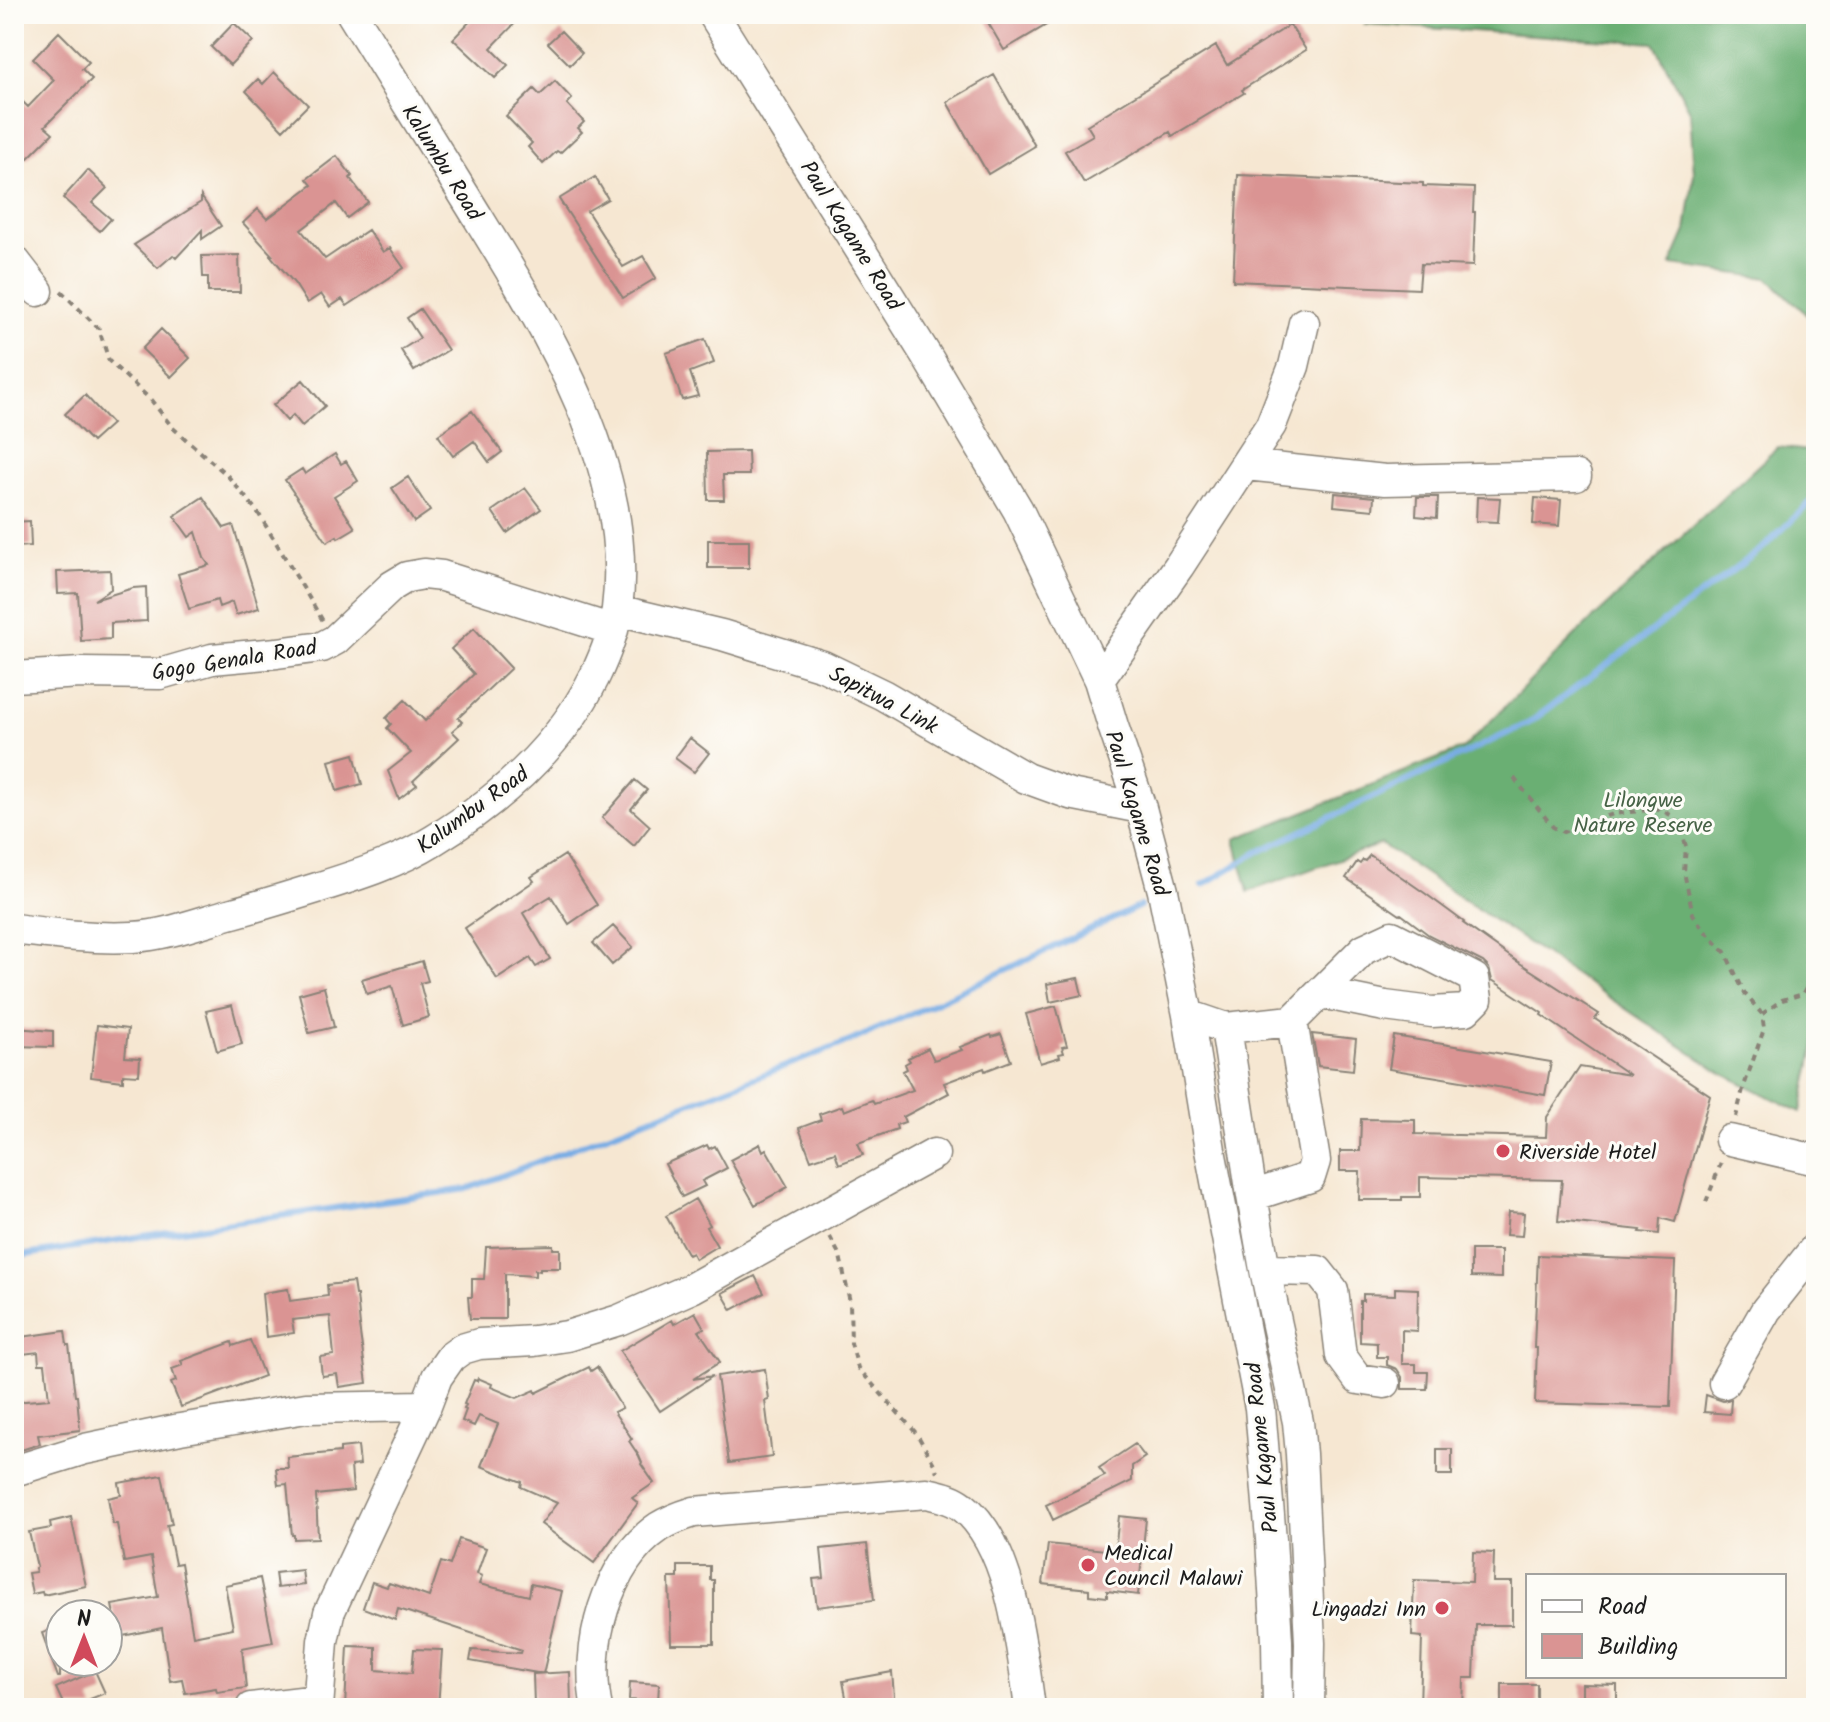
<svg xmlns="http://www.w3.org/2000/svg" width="1830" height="1722" font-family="Kalam,sans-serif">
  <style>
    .forest { fill: #6baf73; stroke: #446648; stroke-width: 2 }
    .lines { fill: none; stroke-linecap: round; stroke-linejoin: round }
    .stream { stroke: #77ace4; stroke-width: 6 }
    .building { fill: #da9493 }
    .minor-casing { stroke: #898277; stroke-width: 33 }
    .path { stroke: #898277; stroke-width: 4; stroke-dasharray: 6 6; stroke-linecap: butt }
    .minor { stroke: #fff; stroke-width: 30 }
    .poi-dot { fill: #d1495b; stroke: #fdfcf7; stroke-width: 3 }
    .labels { text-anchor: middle; stroke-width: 6; stroke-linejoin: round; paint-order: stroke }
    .street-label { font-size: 22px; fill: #1c1c1c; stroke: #fdfcf7 }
    .park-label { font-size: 22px; fill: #466246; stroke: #fdfcf7 }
    .poi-label { font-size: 22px; fill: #1c1c1c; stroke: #fdfcf7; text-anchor: start }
  </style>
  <rect width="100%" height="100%" fill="#fdfcf7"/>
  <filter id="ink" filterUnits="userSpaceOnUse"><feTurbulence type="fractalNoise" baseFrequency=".0125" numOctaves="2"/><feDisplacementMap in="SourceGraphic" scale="16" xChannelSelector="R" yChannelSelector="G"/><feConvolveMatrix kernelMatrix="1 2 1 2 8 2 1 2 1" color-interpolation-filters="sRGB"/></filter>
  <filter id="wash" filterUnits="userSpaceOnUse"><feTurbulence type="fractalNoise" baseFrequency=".006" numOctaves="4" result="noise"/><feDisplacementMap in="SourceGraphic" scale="32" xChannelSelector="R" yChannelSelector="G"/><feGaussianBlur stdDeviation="1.8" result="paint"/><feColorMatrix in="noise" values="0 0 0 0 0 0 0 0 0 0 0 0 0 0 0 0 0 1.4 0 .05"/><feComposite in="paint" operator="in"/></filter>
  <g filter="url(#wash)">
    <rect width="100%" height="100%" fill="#f6e7d2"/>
    <!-- forest -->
    <path class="forest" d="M1375,14H1816V323L1768,278L1671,265L1686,231L1694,174L1690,111L1654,43L1365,24Z
      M1816,444V1040L1801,1112L1721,1073L1381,844L1248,892L1235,839L1464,748L1585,626L1778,447L1808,451Z"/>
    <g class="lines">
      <!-- stream -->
      <path class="stream" d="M1203,885L1258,852L1529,723L1764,547L1816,497
        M14,1257L162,1233L467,1189L853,1040L942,1000L1140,906"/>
    </g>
    <g id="blocks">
      <!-- building -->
      <path class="building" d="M477,14H524L491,48L508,65L495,78L453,39Z
        M983,14H1065L1004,50Z
        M234,23L253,41L230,65L211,47Z
        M1290,25L1306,50L1242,90L1244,93L1172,136L1170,132L1084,183L1065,151L1093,135L1087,125L1216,46L1227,65Z
        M561,31L582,53L570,65L548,43Z
        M59,32L89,62L82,69L92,79L45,126L53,133L27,159L14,146V93L28,107L54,80L33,59Z
        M274,72L308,105L283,130L246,91L258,79L263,84Z
        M994,75L1035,146L988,174L947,102Z
        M555,81L572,99L567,104L584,122L578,128L582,132L560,153L557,151L543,164L528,147L532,143L506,116L534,89L540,95Z
        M337,156L352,176L350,178L368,202L347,218L336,203L301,230L325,259L368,230L383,252L390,248L404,268L347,306L342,299L330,307L321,294L307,303L295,284L270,255H272L243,223L258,209L267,219L312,185L307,179Z
        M88,170L107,188L92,203L111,219L100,231L63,198Z
        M1238,175L1423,183V186L1474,188L1473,212H1475L1473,266L1421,264L1419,289L1233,281Z
        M595,177L608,199L587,211L623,267L643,256L656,278L623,298L559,199Z
        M201,196L221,226L202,239V230L176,258L173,255L158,268L134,245L201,202Z
        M239,255L240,292H208V277H203L202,256Z
        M420,309L448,350L414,371L401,350L420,338L407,318Z
        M161,329L190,358L171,377L142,349Z
        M705,339L714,363L690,372L698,396L682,400L666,353Z
        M303,380L325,406L302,426L293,415L287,421L273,405Z
        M85,395L112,424L92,442L65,414Z
        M472,411L502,452L489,462L474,441L453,456L438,435Z
        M748,451L749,475H723L724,500H708L707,452Z
        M335,454L341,464L346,461L358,481L334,496L355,528L338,538L337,536L327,542L285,480L302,469L305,474Z
        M408,477L430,511L414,522L392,488Z
        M525,488L541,509L507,533L492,511Z
        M1335,493L1374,497L1373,510L1334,506Z
        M203,497L224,528L233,525L259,608L236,615L232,602L219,607L217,600L189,609L178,574L209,565L204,558L196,532L189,537L174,516Z
        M1417,497H1438L1437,518L1416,516Z
        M1477,497L1500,498L1498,522L1476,521Z
        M1535,498L1561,500L1559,526L1533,524Z
        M30,521L31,546L14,547V522Z
        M708,540H749V568H708Z
        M110,570L111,589L94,600L133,588L146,587L147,621L111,623V639L81,641L78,593L58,594L57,572Z
        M474,628L511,668L458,718L462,722L452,731L459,738L413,781L417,785L399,799L388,771L411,753L387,728L391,724L386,718L405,700L425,721L474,674L451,649Z
        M690,738L709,753L694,772L675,758Z
        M354,754L362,784L337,791L329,761Z
        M635,780L647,790L631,809L650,826L634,846L602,818Z
        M565,855L597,905L569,924L551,896L523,913L550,959L536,967L530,958L497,979L465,928L534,881L531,877Z
        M1370,855L1426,894L1464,922L1463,923L1515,960L1599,1014L1595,1019L1710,1095L1675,1222L1660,1218L1659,1234L1640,1232L1641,1230L1558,1221L1562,1180L1420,1177V1197H1402V1200H1359L1360,1171H1340V1151H1360L1361,1119L1415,1120V1134L1546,1137L1547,1117L1580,1067L1630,1075L1541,1015L1542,1013L1492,980L1489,968L1483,962L1429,935L1401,914L1400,915L1346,878L1357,862L1360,864L1363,860L1365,861Z
        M613,926L633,947L612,965L593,943Z
        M422,961L428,981L420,983L429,1017L403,1025L392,986L367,994L362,979Z
        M1078,978L1082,995L1050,1002L1047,984Z
        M324,987L334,1027L309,1033L299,994Z
        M232,1005L242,1044L217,1051L206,1011Z
        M1056,1006L1067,1046L1062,1047L1064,1053L1059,1054L1060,1057L1040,1063L1026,1014Z
        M97,1025L128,1029L125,1057L140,1058L139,1075L123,1074V1081L91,1077Z
        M14,1028L53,1031V1047L14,1046Z
        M1001,1034L1011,1061L985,1071L984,1068L944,1083L949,1093L903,1117L905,1122L896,1125L897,1129L858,1143L863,1155L839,1164L835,1152L811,1160L799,1128L821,1120L819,1114L842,1106L844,1111L872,1100L874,1104L913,1090L903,1071L907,1069L905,1064L910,1061L908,1058L928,1048L934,1060L962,1050L960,1047L991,1035L992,1037Z
        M1312,1034L1356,1039L1353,1070L1318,1066Z
        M1394,1036L1551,1062L1545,1095L1389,1069Z
        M760,1144L763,1151L766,1149L788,1187L755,1205L730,1160Z
        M707,1145L709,1149L715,1146L727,1168L702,1181L705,1186L682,1197L665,1164Z
        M695,1199L710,1225L706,1227L717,1246L695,1259L692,1253L688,1255L666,1216Z
        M1508,1212L1524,1213L1522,1236L1506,1235Z
        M553,1245V1249H560V1268H540V1271L535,1270V1276L505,1274V1319H470L468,1297H472V1279H484L486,1247Z
        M1471,1250H1501V1278L1471,1277Z
        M1538,1255L1675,1261L1670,1407L1535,1403L1537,1348H1534Z
        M755,1276L764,1293L732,1310L722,1293Z
        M353,1282L355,1295H357L360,1326H359L367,1383L339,1387L337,1374L322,1376L320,1357L334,1355L330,1316L292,1320L294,1333L266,1337L262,1293L288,1289L290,1301L328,1296L327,1285Z
        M1395,1288L1418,1289L1417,1331L1402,1330V1364H1416V1372H1428L1427,1389H1402V1377L1397,1369L1387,1365V1357H1377V1343L1360,1342V1301H1363V1294L1395,1295Z
        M695,1312L704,1328L699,1331L720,1362L693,1379L713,1376L660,1411L620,1351L672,1320L674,1324Z
        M65,1331L67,1345H69L75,1396H77L80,1430L38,1435L40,1444L21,1450L18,1437L14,1438V1402L49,1399L45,1364H39L38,1352L14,1355V1338Z
        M250,1340L264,1376L181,1407L171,1383L176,1381L172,1369L183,1365L181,1361L197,1355L232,1342L233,1346Z
        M589,1367L591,1371L597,1367L622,1408L614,1412L632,1439L629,1441L639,1456L642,1463L641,1464L654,1483L632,1498L638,1503L594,1563L541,1524L557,1503L521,1487L522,1482L481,1466L498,1424L479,1416L474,1426L462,1421L466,1410L464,1409L466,1405L464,1404L474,1380L477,1381L478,1378L492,1384L491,1387L517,1398L535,1390L536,1393Z
        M765,1369L769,1400L765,1401L772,1457L729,1463L717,1376Z
        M1706,1395L1723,1401L1731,1399L1730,1414L1704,1412Z
        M1135,1444L1145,1457L1132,1466V1481L1053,1520L1046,1505L1105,1476L1099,1468Z
        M358,1446L360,1465L351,1466L353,1491L316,1495L318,1538L294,1539V1535H292L287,1484L278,1485L276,1468H288L287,1457L340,1452V1448Z
        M1437,1449H1452V1475H1437Z
        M162,1475L172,1524L167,1525L175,1564L181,1563L193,1636L233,1628L225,1585L260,1578L273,1642L242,1648L246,1688L217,1692L216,1688L185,1693L182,1679L170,1681L162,1628L108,1639V1616L114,1615L112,1605L158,1597L151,1557L124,1562L117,1524H113L108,1498L121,1495L119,1483Z
        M1119,1516L1146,1519L1138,1595L1107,1591V1597L1089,1595V1589L1043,1584L1048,1544L1115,1551Z
        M71,1517L86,1586L43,1595L42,1592L32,1594L28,1573L36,1572L35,1568L37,1567L29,1532L51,1528L50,1522Z
        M459,1539L486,1548L477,1574L482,1576L479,1584L529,1596L531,1584L562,1591L543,1674L470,1661L472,1650L521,1653L522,1650L405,1611L398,1609L395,1620L363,1608L372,1582L387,1587L389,1583L429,1597L441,1562L450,1565Z
        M867,1544L874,1600L817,1607L813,1579L824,1578L821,1549Z
        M1473,1552L1494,1553L1493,1582H1512V1625H1476L1474,1678H1464L1463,1708H1420L1422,1637L1412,1636L1414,1580L1472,1582Z
        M678,1566H710V1580H714V1644H671L669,1578H678Z
        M302,1570L304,1585L277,1588L275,1573Z
        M60,1627V1677H58L42,1633Z
        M348,1646L376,1647V1670L412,1673L414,1649L442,1650L438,1708H345Z
        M95,1671L105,1693L90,1699L94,1708H65L56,1688Z
        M570,1672L571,1703L534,1705L533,1674Z
        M892,1672L895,1708H848L843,1681Z
        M630,1682L659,1684L658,1702L629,1700Z
        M1502,1684H1537V1708H1502Z
        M1582,1684L1617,1685V1708H1582Z"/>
    </g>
  </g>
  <g filter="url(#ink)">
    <use href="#blocks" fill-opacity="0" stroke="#898277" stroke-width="2"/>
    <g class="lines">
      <defs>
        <path id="minor" d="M713,14L926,355L1018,510L1099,680L1113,726L1141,808L1163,891L1188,1015L1210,1150L1260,1408L1271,1539L1277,1641L1278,1708
          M14,260L38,291
          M1246,465L1385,480L1576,476
          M617,610L722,635L823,666L883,695L1026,778L1070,794L1141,808
          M14,677L81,673L160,674L212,659L277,653L322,647L335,640L392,586L407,577L424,574L442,576L613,630
          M1099,680L1179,566L1271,425L1294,366L1304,323
          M14,929C54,934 93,939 133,937C166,935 198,923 229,914C259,906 288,897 317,888C358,875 397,863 434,840C501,799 560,747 595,676C605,655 614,632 617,609C635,466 543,323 471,206C431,142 391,78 352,14
          M1188,1015L1226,1028L1252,1196L1265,1270L1298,1422L1301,1454L1310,1643L1309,1708
          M1226,1028L1292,1021L1364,949L1392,936L1474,978L1477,999L1466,1010L1432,1012L1385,1006L1321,993
          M1730,1140L1816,1160
          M1252,1196L1310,1177L1315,1161L1292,1021
          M1265,1270L1318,1271L1333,1290L1341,1356L1358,1379L1385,1383
          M1724,1383L1766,1310L1816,1247
          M14,1471L85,1449L180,1429L306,1408L426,1406
          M251,1708L318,1700
          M318,1708L323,1641L329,1613L426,1406L437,1377L451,1357L462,1349L479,1344L534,1341L567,1336L619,1320L692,1288L934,1154
          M597,1708C584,1648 606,1563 659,1527C670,1520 681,1516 694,1512L927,1493C939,1496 952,1498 962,1506C1012,1544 1022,1650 1030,1708"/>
      </defs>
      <!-- minor casing -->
      <use href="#minor" class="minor-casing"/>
      <!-- path -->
      <path class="path" d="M61,291L99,329L109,361L151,400L173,428L227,475L257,511L323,621
        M1816,529C1810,540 1812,556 1816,567
        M1514,778L1553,827L1563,832L1613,814L1658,809L1673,816L1682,831L1686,847L1684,872L1693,914L1703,929L1725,952L1745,994L1762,1014L1764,1029L1743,1089L1736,1117
        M1762,1014L1782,1000L1803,994L1816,970
        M1706,1202L1721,1163
        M830,1237L840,1256L850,1302L851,1343L858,1368L917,1434L934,1464L937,1472"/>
      <!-- minor -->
      <use href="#minor" class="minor"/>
    </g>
  </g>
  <!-- markers -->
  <g class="poi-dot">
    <circle cx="1503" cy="1151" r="8"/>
    <circle cx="1088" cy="1565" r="8"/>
    <circle cx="1442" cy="1608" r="8"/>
  </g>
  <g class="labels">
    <!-- street labels -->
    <g class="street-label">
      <text transform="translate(443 162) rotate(58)" y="8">Kalumbu Road</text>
      <text transform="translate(852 235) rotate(58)" y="8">Paul Kagame Road</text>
      <text transform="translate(234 659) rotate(-9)" y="8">Gogo Genala Road</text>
      <text transform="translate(884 699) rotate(28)" y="8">Sapitwa Link</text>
      <text transform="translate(472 809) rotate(-36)" y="8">Kalumbu Road</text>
      <text transform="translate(1138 813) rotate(73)" y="8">Paul Kagame Road</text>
      <text transform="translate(1261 1448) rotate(-96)" y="8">Paul Kagame Road</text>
    </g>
    <!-- park labels -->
    <g class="park-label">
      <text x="1643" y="807">Lilongwe<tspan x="1643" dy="25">Nature Reserve</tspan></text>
    </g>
    <!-- poi labels -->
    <g class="poi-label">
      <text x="1519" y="1159">Riverside Hotel</text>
      <text x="1104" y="1560">Medical<tspan x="1104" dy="25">Council Malawi</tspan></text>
      <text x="1426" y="1616" text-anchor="end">Lingadzi Inn</text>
    </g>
  </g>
  <!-- margin -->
  <rect width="1830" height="1722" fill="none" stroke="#fdfcf7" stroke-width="48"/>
  <!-- legend -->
  <rect x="1526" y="1574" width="260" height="104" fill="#fdfcf7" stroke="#a3a29f" stroke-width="2"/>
  <rect x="1542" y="1600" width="40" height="12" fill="#ffffff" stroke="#a3a29f" stroke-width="2"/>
  <text x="1598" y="1614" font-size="24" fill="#1c1c1c">Road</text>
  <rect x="1542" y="1634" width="40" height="24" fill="#da9493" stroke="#a3a29f" stroke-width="2"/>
  <text x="1598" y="1654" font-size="24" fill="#1c1c1c">Building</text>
  <!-- north arrow -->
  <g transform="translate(84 1638)"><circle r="38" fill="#fdfcf7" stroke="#a3a29f" stroke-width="2"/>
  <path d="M0-6L14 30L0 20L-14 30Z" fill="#d1495b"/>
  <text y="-12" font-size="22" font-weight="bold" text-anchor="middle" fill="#1c1c1c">N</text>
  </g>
</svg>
